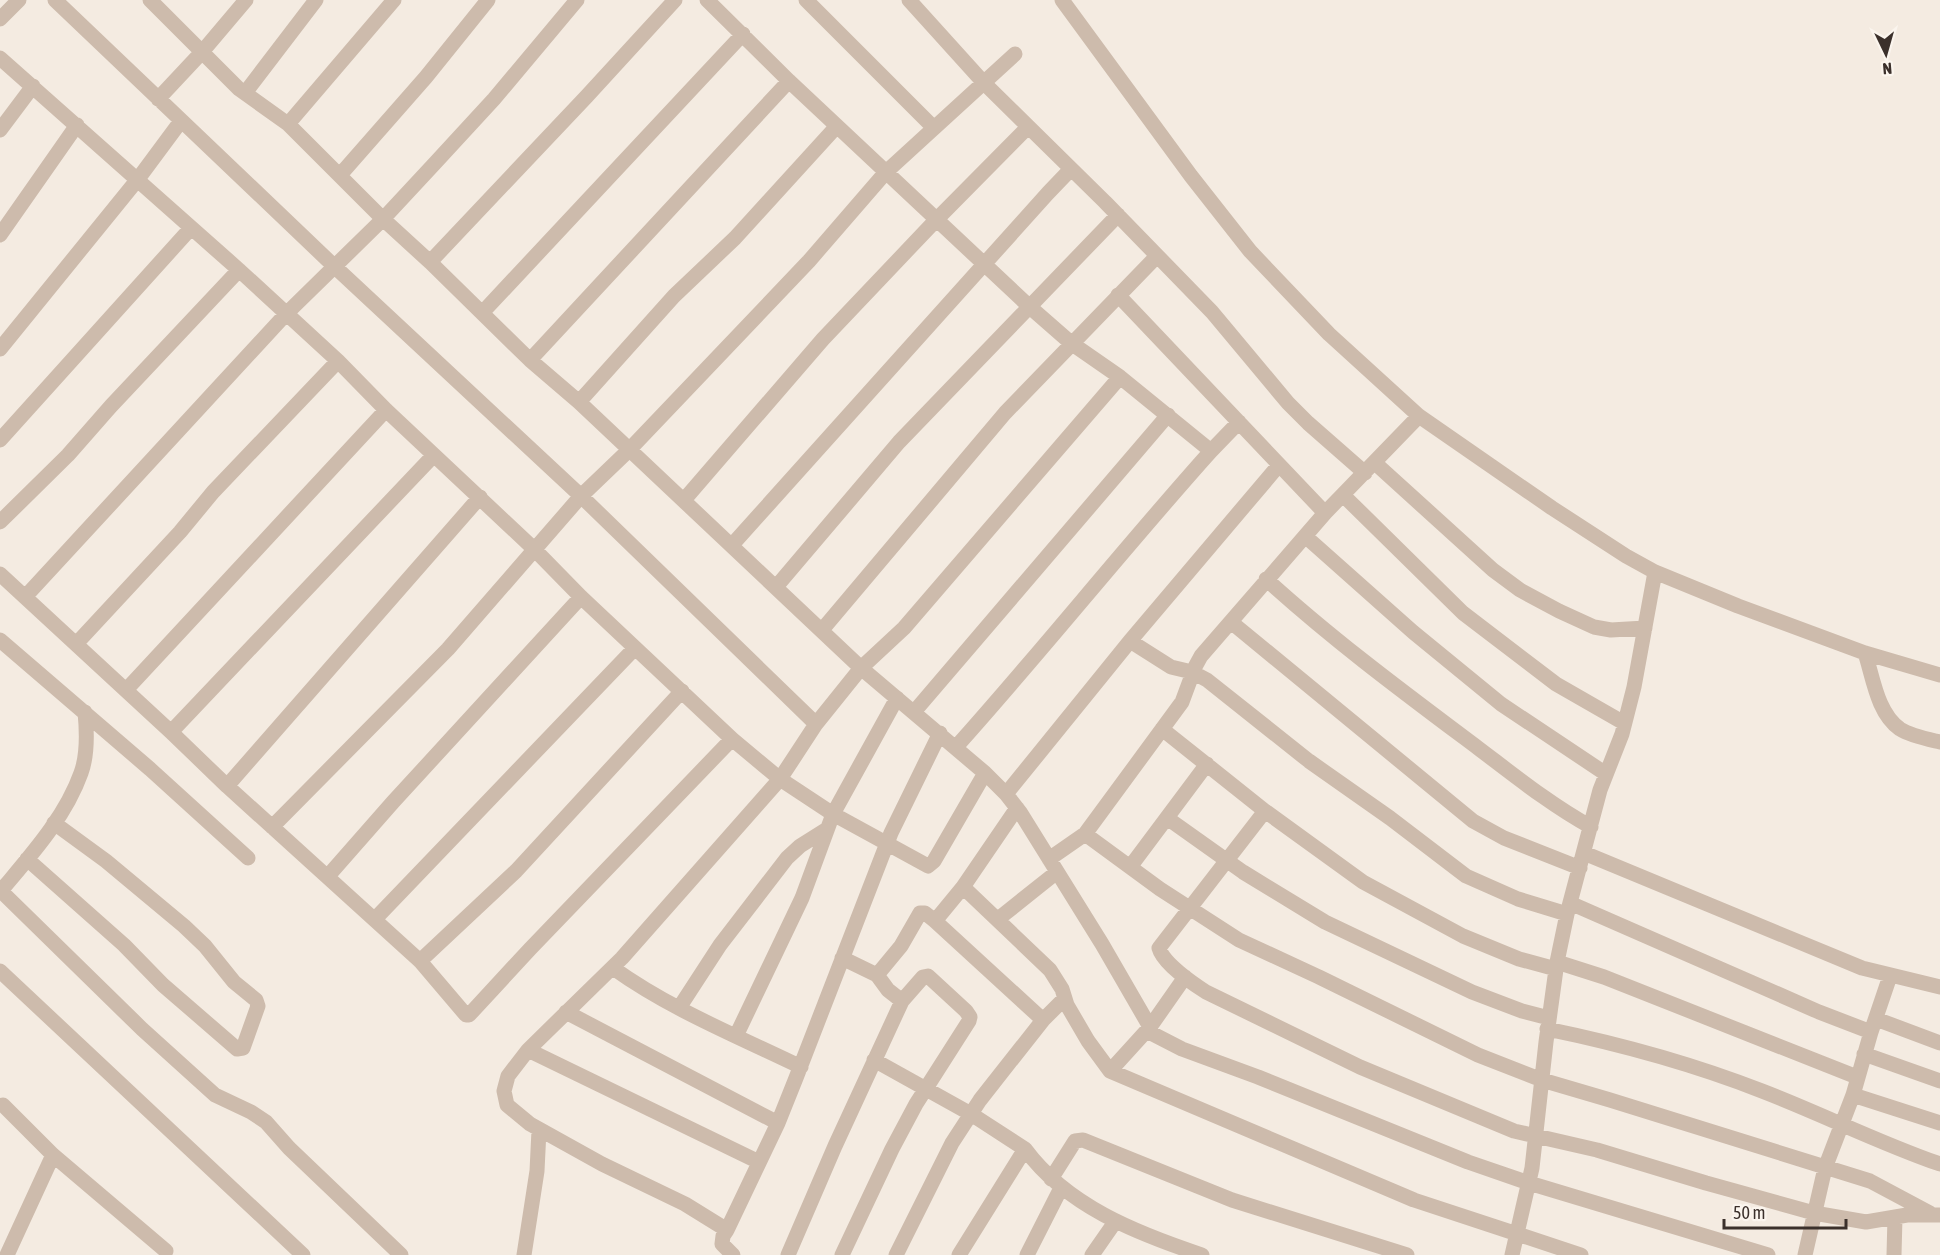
<svg xmlns="http://www.w3.org/2000/svg" width="1940" height="1255" font-family="'Asap Condensed',sans-serif">
  <style>
    .lines { fill: none; stroke-linecap: round; stroke-linejoin: round }
    .street { stroke: #cdbbac; stroke-width: 15 }
  </style>
  <rect width="100%" height="100%" fill="#f4ebe1"/>
  <g class="lines">
    <!-- street -->
    <path class="street" d="M55,0L334,266L581,496L816,724
      M150,0L239,89L288,124L383,219L430,262L530,360L579,402L861,668L985,773L1006,794L1020,812L1102,944L1150,1027
      M707,0L789,81L1031,308L1071,343L1120,377L1211,451C1124,548 1043,650 956,747
      M806,0L933,127
      M909,0L984,83L1105,202L1212,312L1288,403L1308,423L1365,473
      M1062,0L1191,176L1250,251L1329,334L1419,416L1552,508L1626,556L1655,572L1738,606L1865,653L1940,675
      M0,19L19,0
      M0,58L239,270L338,361L386,410L534,549L581,597L732,739L780,779L833,814L928,866L934,861L985,773
      M245,93L316,0
      M158,99L202,52L246,0
      M288,124L394,0
      M0,130L33,86
      M340,175L426,77L488,0
      M0,235L77,125
      M430,262L587,96L675,0
      M1118,295L1325,513
      M482,313L743,34
      M0,349L138,179L181,121
      M530,360L789,81
      M579,402L674,296L735,238L837,126
      M0,440L191,228
      M1211,451L1239,422
      M1375,463L1493,570L1520,590L1559,611L1594,627L1611,630L1645,628
      M1343,495L1463,613L1556,684L1624,723
      M684,500L823,339L937,219L1027,128
      M0,522L68,455L111,406L239,270
      M1305,536L1413,632L1501,704L1606,774
      M732,545L1048,193L1071,169
      M0,574L171,732L227,786L420,961L466,1015H469L530,949L732,739
      M1266,579C1333,640 1406,694 1478,748C1515,776 1551,805 1591,827
      M776,587L899,442L1118,215
      M25,597L286,314L383,219L436,162L494,99L577,0
      M1231,622L1473,821L1504,838L1580,868
      M822,630L1005,413L1157,256
      M0,640L150,769L248,858
      M1130,641L1171,667L1192,672L1207,680L1309,761L1390,818L1466,876L1518,899L1567,914
      M76,644L180,532L213,492L338,361
      M1865,653C1873,677 1877,713 1900,729C1911,736 1927,739 1940,742
      M126,690L386,410
      M914,712L1168,415
      M1162,729L1265,811L1363,882L1463,936L1519,959L1556,969
      M171,732L434,455
      M940,733L891,833L796,1078L778,1123L727,1230L685,1204L602,1164L530,1124L507,1105L504,1091L508,1076L528,1050L622,958L780,779L816,724L861,668L904,628L1120,377
      M227,786L480,497
      M1006,794L1130,641L1279,465
      M1265,811L1159,948C1163,963 1192,983 1206,992L1360,1067L1514,1131L1597,1150L1706,1183L1814,1213L1866,1222L1907,1215H1940
      M1167,818L1243,872L1325,922L1472,992L1522,1011L1549,1018
      M272,827L448,649L581,496L629,450L809,261L886,172L1015,54
      M1085,834L1160,889L1239,940L1319,977L1478,1055L1542,1080L1610,1100L1870,1181L1930,1213
      M1584,853L1862,968L1940,987
      M27,859L124,945L163,985L237,1049L243,1048L258,1006L256,1000L234,982L205,946L184,926L106,861L54,823
      M1049,859L1085,834L1182,702L1195,667L1201,656L1325,513L1419,416
      M1130,867L1207,764
      M328,876L393,802L581,597
      M963,887L1050,970L1062,989L1067,1005L1088,1041L1110,1071L1414,1200L1581,1255
      M1,891L142,1029L215,1095L251,1112L266,1122L289,1148L401,1255
      M0,892C30,856 65,818 81,773C88,754 87,732 85,712
      M1570,903L1819,1012L1871,1032
      M375,919L635,648
      M998,919L1057,872
      M842,958L877,975L901,946L920,913H925L935,921L963,887L1017,808
      M420,961L516,871L682,691
      M1557,962L1604,977L1857,1077
      M613,968C670,1009 737,1036 801,1067
      M0,971L303,1255
      M679,1008L720,945L787,858L800,846L827,829
      M566,1012L778,1123
      M1876,1019L1940,1043
      M1043,1020L1064,999
      M1547,1029C1620,1044 1693,1064 1762,1091C1822,1114 1879,1143 1940,1164
      M1147,1031L1182,1049L1258,1077L1468,1162L1529,1183L1768,1255
      M736,1036L802,898L833,814L897,698
      M528,1050L759,1162
      M1864,1054L1940,1081
      M874,1060L971,1114L1025,1149L959,1255
      M1110,1071L1150,1027L1185,977
      M1853,1095L1940,1123
      M3,1105L53,1155L166,1251
      M1025,1149C1067,1206 1136,1233 1202,1255
      M1051,1179L1075,1141L1083,1140L1232,1200L1407,1255
      M727,1230L723,1236L722,1244L733,1255
      M7,1255L53,1155
      M524,1255L537,1171L539,1130
      M788,1255L835,1146L902,1001L888,990L877,975
      M842,1255L892,1149L916,1104L969,1021L970,1017L966,1011L928,976L923,977L902,1001
      M896,1255L952,1143L980,1100L1043,1020L935,921
      M1027,1255L1061,1188
      M1092,1255L1115,1222
      M1512,1255L1532,1168L1546,1042L1557,962L1567,914L1600,790L1622,734L1634,687L1655,572
      M1805,1255L1825,1168L1853,1095L1871,1032L1890,976
      M1894,1255L1895,1217"/>
  </g>
  <!-- north arrow -->
  <g transform="translate(1886 54) rotate(175)" stroke="#fbf5ee" stroke-width="4.5" paint-order="stroke">
  <path d="M0-4.5L10 22L0 15L-10 22Z" fill="#3b302b"/>
  <text y="-9" font-size="16" font-weight="bold" text-anchor="middle" fill="#3b302b">N</text>
  </g>
  <!-- scale -->
  <path d="M1724 1219v9h122v-9" fill="none" stroke="#3b302b" stroke-width="3"/>
  <text x="1733" y="1219" font-size="18" fill="#3b302b" stroke="#fbf5ee" stroke-width="4.5" paint-order="stroke">50 m</text>
</svg>
